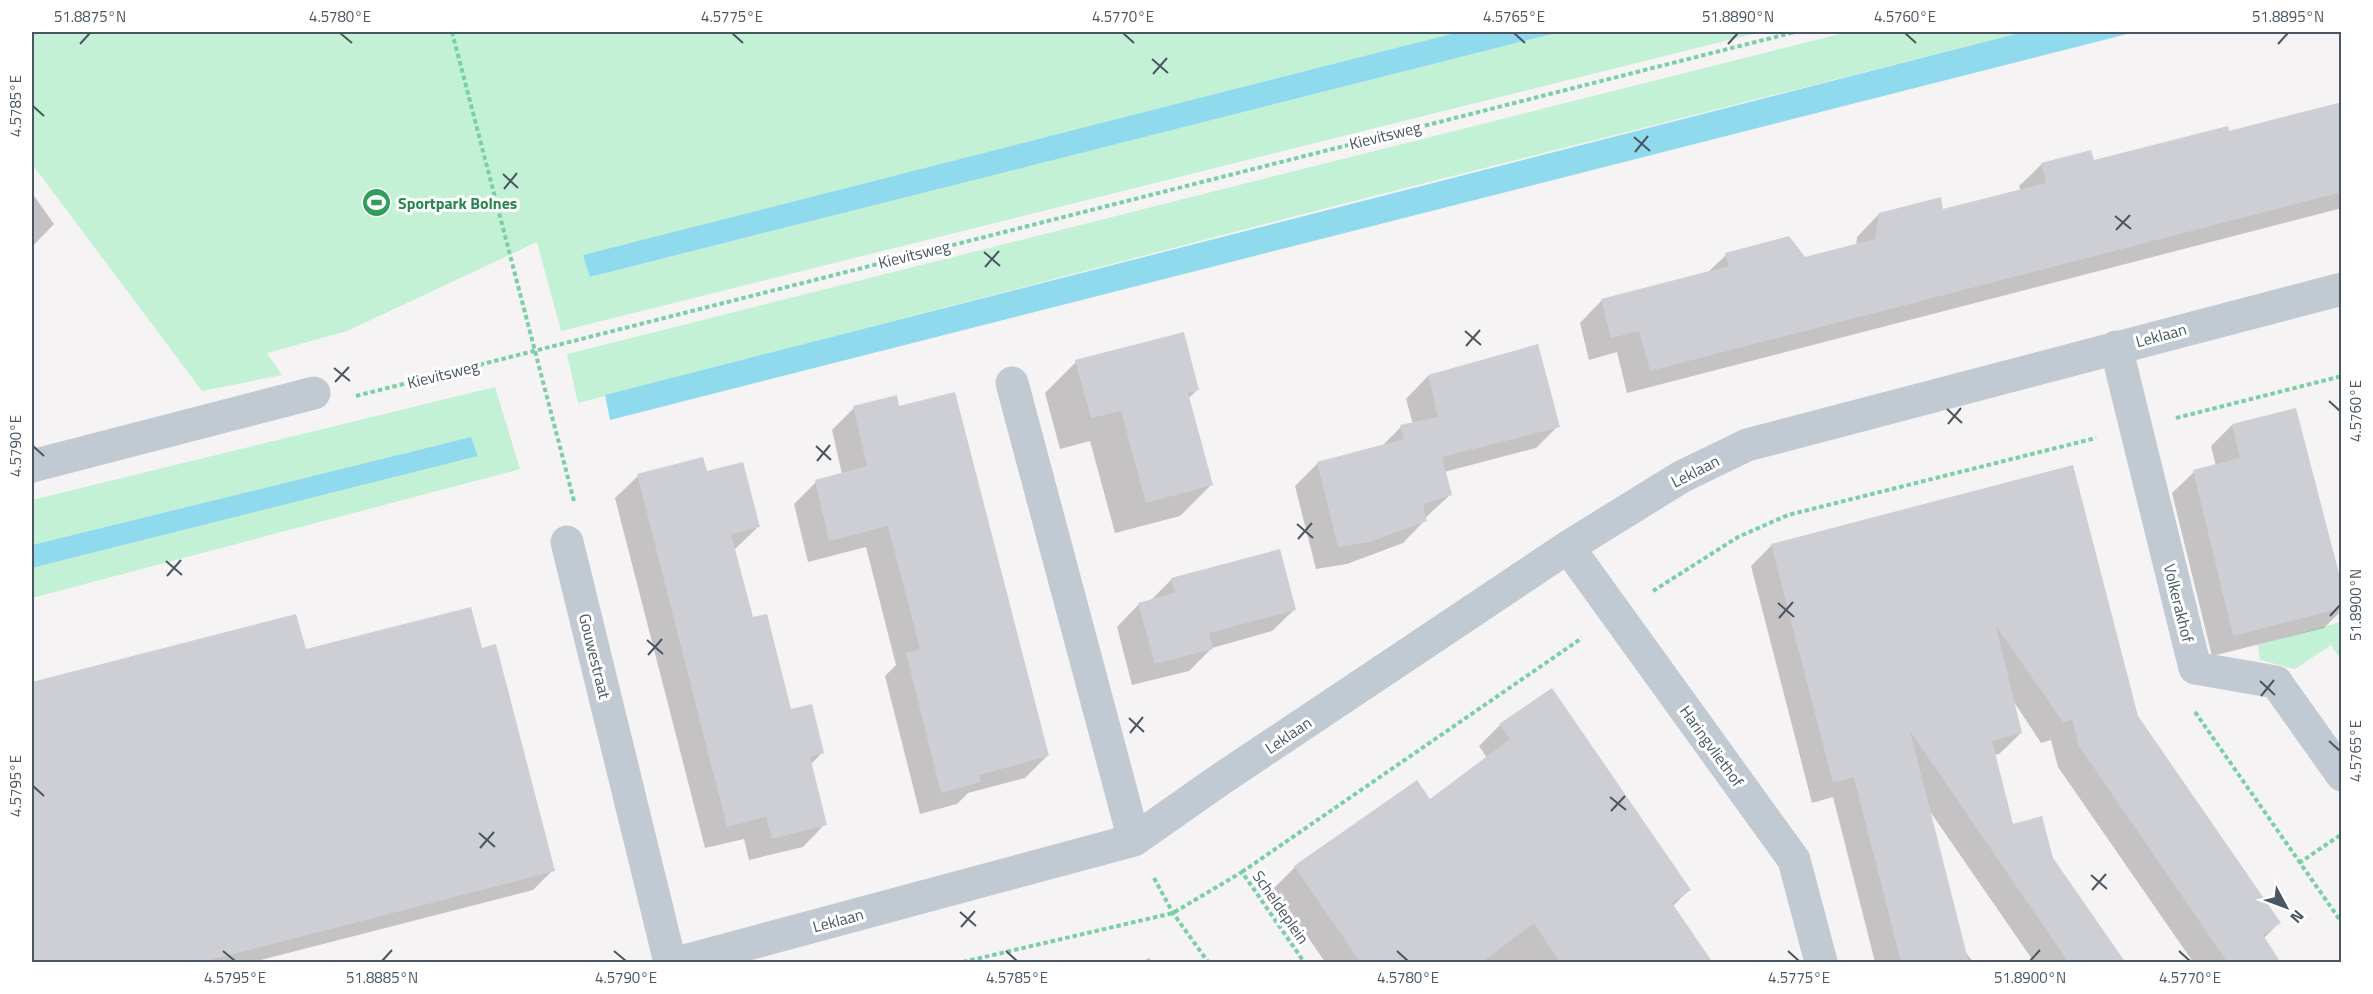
<svg xmlns="http://www.w3.org/2000/svg" width="2373" height="994" font-family="'Titillium Web',sans-serif">
  <style>
    .green { fill: #c3f1d5 }
    .water { fill: #90daee }
    .shadow { fill: #0003 }
    .building { fill: #cdcfd5 }
    .lines { fill: none; stroke-linecap: round; stroke-linejoin: round }
    .path { stroke: #7ad0a6; stroke-width: 4; stroke-dasharray: 4.5 3; stroke-linecap: butt }
    .minor { stroke: #c1cad2; stroke-width: 33 }
    .ticks { fill: none; stroke: #4a5661; stroke-width: 2 }
    .labels { text-anchor: middle; stroke-width: 6; stroke-linejoin: round; paint-order: stroke }
    .street-label { font-size: 16px; fill: #4a5661; stroke: #fff }
    .leisure-label { font-size: 16px; font-weight: bold; fill: #27864d; stroke: #fff; text-anchor: start }
    .neatline { fill: none; stroke: #4a5661; stroke-width: 2 }
    .ticks-label { font-size: 15px; text-anchor: middle; fill: #4a5661 }
  </style>
  <rect width="100%" height="100%" fill="#f5f3f3"/>
  <!-- green -->
  <path class="green" d="M32,32H1459L584,255L591,277L1560,32H1761L561,331L537,242L347,331L267,353L282,375L202,391L32,164Z
    M1848,32H2023L1342,204L578,403L567,354Z
    M495,387L520,469L32,598V568L478,456L471,437L32,545V500Z
    M2341,622V660L2331,645L2295,669L2260,660L2258,645Z"/>
  <!-- water -->
  <path class="water" d="M1459,32H1560L590,277L583,255Z
    M2023,32H2135L610,420L605,395Z
    M471,437L478,456L32,568V545Z"/>
  <!-- shadow -->
  <path class="shadow" d="M2342,103V208L1627,393L1617,352L1589,360L1580,323L1602,300L1707,273L1726,255L1804,259L1856,246L1857,237L1879,214L1942,211L2021,193L2019,186L2042,164L2092,162L2228,132Z
    M32,193L54,224L32,247Z
    M1076,362L1197,390L1188,399L1211,485L1180,516L1115,533L1090,441L1060,449L1045,393Z
    M1428,376L1558,426L1536,448L1444,472L1450,495L1425,518V520L1403,543L1347,564L1316,569L1295,486L1318,463L1381,447L1401,427L1413,424L1406,399Z
    M854,408H898L1047,756L1025,778L968,793L957,804L920,814L885,676L896,665L866,547L808,562L794,504L816,482L842,474L832,430Z
    M2232,425L2342,592V610L2324,628L2212,656L2172,493L2194,472L2216,466L2211,446Z
    M2072,467L2137,717L2279,923L2263,939L2279,962H2193L2058,767L2051,740L2041,743L2014,702L2021,733L1999,754L1994,755L2012,825L2051,858L2124,962H2034L1929,810L1964,950L1973,962H1875L1833,797L1812,803L1751,566L1772,545Z
    M706,473L758,527L734,550L752,619L790,711L823,752L810,765L825,824L803,847L749,860L744,839L705,848L615,498L638,476Z
    M1172,579L1295,609L1272,631L1212,648L1189,671L1132,685L1117,627L1139,604L1150,601Z
    M295,616L304,651L481,649L553,870L533,890L253,962H32V684Z
    M1500,725L1689,890L1673,906L1711,962H1325L1274,888L1295,867L1430,801L1487,758L1479,746Z
    M1149,958L1152,962H1142Z"/>
  <!-- building -->
  <path class="building" d="M2342,102V192L1650,371L1639,331L1611,338L1601,299L1729,266L1725,253L1789,236L1805,257L1875,239L1879,213L1941,197L1943,209L2046,183L2041,163L2091,150L2094,160L2228,126L2229,131Z
    M1184,332L1199,390L1188,393L1213,485L1146,503L1121,411L1091,418L1075,360Z
    M1538,344L1560,427L1442,457L1452,495L1423,504L1427,521L1370,542L1338,547L1317,462L1404,439L1400,425L1438,417L1428,375Z
    M955,392L1049,756L979,775L981,782L941,793L906,653L920,649L888,526L829,541L815,480L867,466L853,406L897,395L899,406Z
    M2296,408L2342,585V608L2233,636L2193,470L2240,458L2232,424Z
    M703,457L707,471L743,462L760,527L731,534L753,617L767,614L791,709L812,704L824,753L810,757L827,825L772,839L766,817L727,827L637,474Z
    M2073,465L2138,716L2281,923L2263,935L2281,963H2228L2079,746L2072,720L2063,722L1996,626L2022,733L1992,741L2013,824L2042,816L2053,858L2126,963H2069L1910,731L1969,963H1901L1854,777L1833,783L1771,544Z
    M1280,549L1296,610L1209,633L1213,649L1155,664L1138,603L1175,593L1171,578Z
    M471,607L482,648L496,644L555,871L199,963H32V682L296,614L306,649Z
    M1552,688L1691,890L1672,903L1713,963H1560L1534,923L1481,963H1361L1294,866L1417,780L1430,799L1510,739L1499,724Z"/>
  <g class="lines">
    <!-- path -->
    <path class="path" d="M452,32L574,501
      M356,396L1795,32
      M2176,418L2342,376
      M1653,591L1738,537L1788,515L2096,438
      M2195,712L2342,923
      M2299,863L2342,834
      M1242,872L1582,638
      M1154,878L1173,913L1208,962
      M963,962L1173,913L1242,872L1304,962"/>
    <!-- minor -->
    <path class="minor" d="M2116,347L2195,668L2276,682L2342,775
      M1012,383L1134,840
      M32,466L314,393
      M567,542L670,962
      M1568,547L1794,860L1821,962
      M681,962L1134,840L1221,779L1568,547L1681,477L1747,445L2342,289"/>
  </g>
  <!-- ticks -->
  <path class="ticks" d="M340,33L352,43M732,33L743,43M1123,33L1134,43M1514,33L1525,43M1905,33L1916,43M80,44L90,33M1728,44L1738,33M2278,44L2288,33M1152,59L1168,73M1153,74L1167,58M33,106L44,116M1634,137L1650,151M1635,152L1648,136M503,174L518,188M504,189L517,173M2115,216L2131,229M2116,230L2130,215M984,252L1000,266M985,267L999,251M1465,331L1481,345M1466,346L1480,330M334,368L350,381M335,382L349,367M2329,401L2340,411M1947,409L1962,423M1948,424L1961,408M33,446L44,456M816,446L831,460M817,461L830,445M1297,524L1313,538M1298,539L1312,523M166,561L182,575M167,576L181,560M1778,603L1794,617M2330,616L2340,605M1779,618L1793,602M647,640L663,654M648,655L662,639M2260,681L2275,695M2261,696L2274,680M1129,718L1144,732M1130,733L1143,717M2329,741L2340,751M33,786L44,796M1610,797L1626,810M1611,811L1625,796M479,833L495,847M480,848L494,832M2091,875L2107,889M2092,890L2106,874M960,912L976,926M961,927L975,911M223,951L235,961M614,951L626,961M1006,951L1017,961M1397,951L1408,961M1788,951L1799,961M2179,951L2190,961M382,961L392,950M2030,961L2040,950"/>
  <!-- icons -->
  <defs>
    <symbol id="stadium-disc" viewBox="-11 -11 22 22"><circle r="9.5" fill="#2e9e5b" stroke="#fff"/><path d="M0-5a6.5 5 0 1 0 0 10a6.5 5 0 1 0 0-10ZM-3.5-1.8h7v3.6h-7Z" fill="#fff"/></symbol>
  </defs>
  <g fill-rule="evenodd">
    <use href="#stadium-disc" x="360" y="186" width="33" height="33"/>
  </g>
  <g class="labels">
    <!-- street labels -->
    <g class="street-label">
      <text transform="translate(1385 135) rotate(-14)" y="6">Kievitsweg</text>
      <text transform="translate(914 254) rotate(-14)" y="6">Kievitsweg</text>
      <text transform="translate(2161 335) rotate(-15)" y="6">Leklaan</text>
      <text transform="translate(443 374) rotate(-14)" y="6">Kievitsweg</text>
      <text transform="translate(1695 471) rotate(-27)" y="6">Leklaan</text>
      <text transform="translate(2179 603) rotate(76)" y="6">Volkerakhof</text>
      <text transform="translate(595 656) rotate(76)" y="6">Gouwestraat</text>
      <text transform="translate(1288 735) rotate(-34)" y="6">Leklaan</text>
      <text transform="translate(1712 746) rotate(54)" y="6">Haringvliethof</text>
      <text transform="translate(1281 907) rotate(55)" y="6">Scheldeplein</text>
      <text transform="translate(838 920) rotate(-15)" y="6">Leklaan</text>
    </g>
    <!-- leisure labels -->
    <g class="leisure-label">
      <text x="398" y="209">Sportpark Bolnes</text>
    </g>
  </g>
  <!-- border -->
  <rect width="2373" height="994" fill="none" stroke="#ffffff" stroke-width="66"/>
  <!-- north arrow -->
  <g transform="translate(2286 907) rotate(131)" stroke="#ffffff" stroke-width="4.5" paint-order="stroke">
  <path d="M0-4.5L10 22L0 15L-10 22Z" fill="#4a5661"/>
  <text y="-9" font-size="16" font-weight="bold" text-anchor="middle" fill="#4a5661">N</text>
  </g>
  <rect x="33" y="33" width="2307" height="928" class="neatline"/>
  <g class="ticks-label">
    <text x="90" y="22">51.8875°N</text>
    <text x="340" y="22">4.5780°E</text>
    <text x="732" y="22">4.5775°E</text>
    <text x="1123" y="22">4.5770°E</text>
    <text x="1514" y="22">4.5765°E</text>
    <text x="1738" y="22">51.8890°N</text>
    <text x="1905" y="22">4.5760°E</text>
    <text x="2288" y="22">51.8895°N</text>
    <text transform="translate(16 106) rotate(-90)" y="5">4.5785°E</text>
    <text transform="translate(2356 411) rotate(-90)" y="5">4.5760°E</text>
    <text transform="translate(16 446) rotate(-90)" y="5">4.5790°E</text>
    <text transform="translate(2356 605) rotate(-90)" y="5">51.8900°N</text>
    <text transform="translate(2356 751) rotate(-90)" y="5">4.5765°E</text>
    <text transform="translate(16 786) rotate(-90)" y="5">4.5795°E</text>
    <text x="235" y="983">4.5795°E</text>
    <text x="382" y="983">51.8885°N</text>
    <text x="626" y="983">4.5790°E</text>
    <text x="1017" y="983">4.5785°E</text>
    <text x="1408" y="983">4.5780°E</text>
    <text x="1799" y="983">4.5775°E</text>
    <text x="2030" y="983">51.8900°N</text>
    <text x="2190" y="983">4.5770°E</text>
  </g>
</svg>
